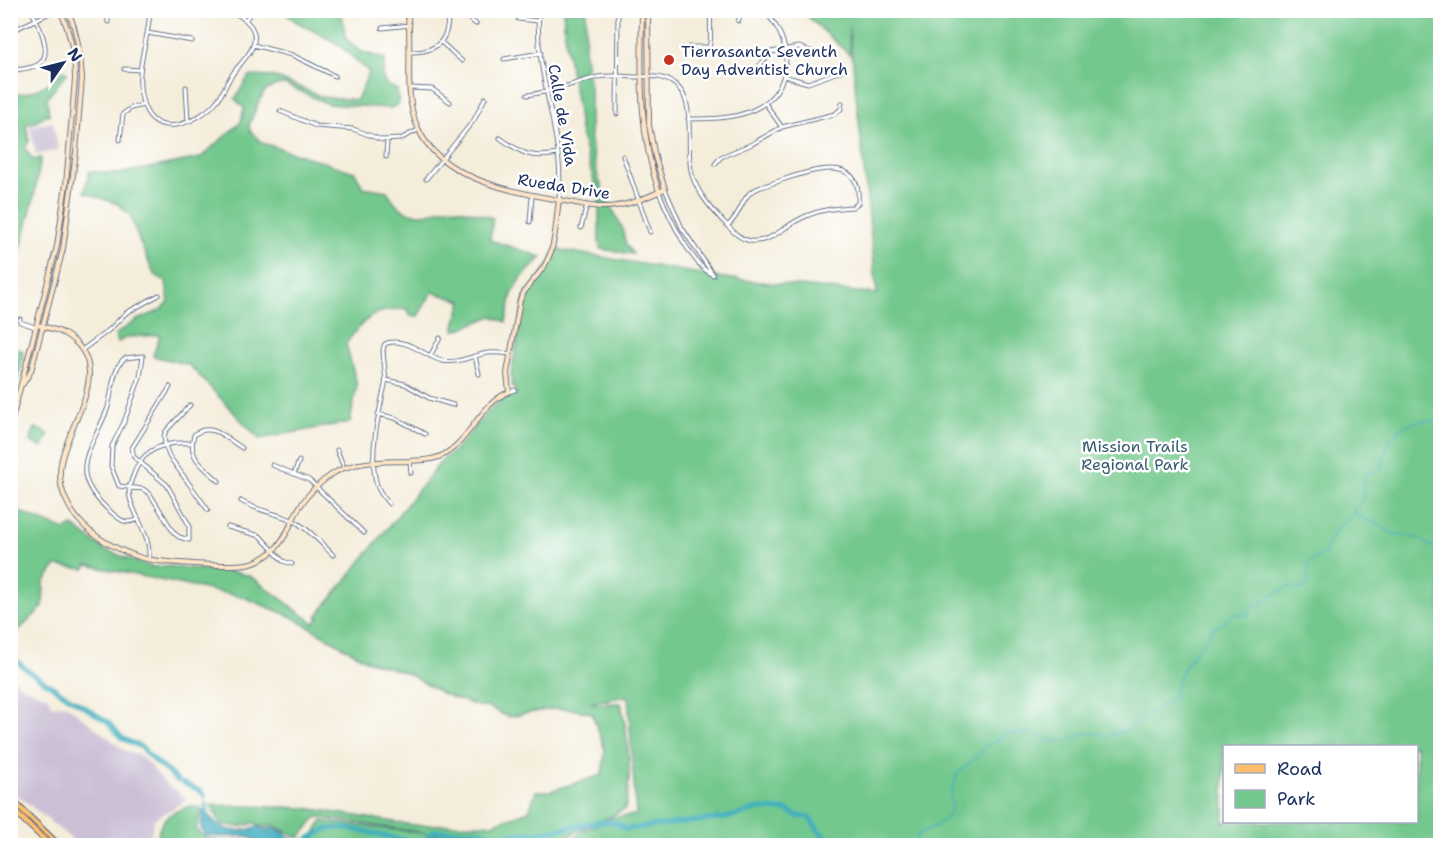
<svg xmlns="http://www.w3.org/2000/svg" width="1451" height="856" font-family="'Shantell Sans',sans-serif">
  <style>
    .industrial { fill: #cbbfd5 }
    .green { fill: #73c88d; stroke: #477c76; stroke-width: 1.5; fill-rule: evenodd }
    .water { fill: #41afbd; stroke: #2e6f8e; stroke-width: 1.5 }
    .lines { fill: none; stroke-linecap: round; stroke-linejoin: round }
    .stream { stroke: #41afbd; stroke-width: 1.5 }
    .river { stroke: #41afbd; stroke-width: 5 }
    .street-casing { stroke: #677289; stroke-width: 5 }
    .secondary-casing { stroke: #677289; stroke-width: 6 }
    .primary-casing { stroke: #677289; stroke-width: 7 }
    .street { stroke: #fff; stroke-width: 3 }
    .secondary { stroke: #fee5c5; stroke-width: 4 }
    .primary { stroke: #fcbd6e; stroke-width: 4.5 }
    .poi-dot { fill: #c8321e; stroke: #fff; stroke-width: 2 }
    .labels { text-anchor: middle; stroke-width: 5; stroke-linejoin: round; paint-order: stroke }
    .poi-label { font-size: 16px; fill: #1b2f5e; stroke: #fff; text-anchor: start }
    .street-label { font-size: 16px; fill: #1b2f5e; stroke: #fff }
    .park-label { font-size: 16px; fill: #355d6c; stroke: #fff }
  </style>
  <rect width="100%" height="100%" fill="#fff"/>
  <filter id="ink" filterUnits="userSpaceOnUse"><feTurbulence type="fractalNoise" baseFrequency=".0167" numOctaves="2"/><feDisplacementMap in="SourceGraphic" scale="12" xChannelSelector="R" yChannelSelector="G"/><feConvolveMatrix kernelMatrix="1 2 1 2 8 2 1 2 1" color-interpolation-filters="sRGB"/></filter>
  <filter id="wash" filterUnits="userSpaceOnUse"><feTurbulence type="fractalNoise" baseFrequency=".008" numOctaves="4" result="noise"/><feDisplacementMap in="SourceGraphic" scale="24" xChannelSelector="R" yChannelSelector="G"/><feGaussianBlur stdDeviation="1.35" result="paint"/><feColorMatrix in="noise" values="0 0 0 0 0 0 0 0 0 0 0 0 0 0 0 0 0 1.4 0 .05"/><feComposite in="paint" operator="in"/></filter>
  <g filter="url(#wash)">
    <rect width="100%" height="100%" fill="#f4edda"/>
    <!-- industrial -->
    <path class="industrial" d="M53,122L58,150L36,155L30,126Z
      M11,676L23,687L48,697L52,706L65,704L125,751L141,756L168,786L176,790L187,800L154,819L150,838L141,845H79L11,790Z"/>
    <!-- green -->
    <path class="green" d="M285,11H335L342,16L346,39L362,52L385,59L383,79L386,84L397,90L399,104L390,108L328,104L284,84L276,85L265,91L259,101L249,125L250,131L262,143L355,172L363,187L387,191C397,208 407,217 429,213C435,212 440,208 447,208C462,207 479,214 493,218L490,240L542,257L522,277L512,294L506,322L492,316L455,331V325L462,301L432,292L418,316H410L408,309C375,308 364,318 346,344L357,385L350,422L259,439L189,365L153,356L160,335L128,337L118,342L115,335L137,320L159,311L169,302L166,282L154,274L139,240L130,215L118,204L84,192L90,171L118,174L200,158L241,122L244,108L235,99L249,76L275,77L323,97L357,100L369,72L338,44L297,22L284,13Z
      M563,11H586L585,56L590,87V141L598,177L607,199L622,227L626,245L633,254L601,249L599,242V199L580,131L577,105L566,46Z
      M785,11H1440V845H565L582,832L612,817L636,815L628,696L590,703L600,704L621,703C628,737 633,773 625,809L570,835L554,845H511L455,836L483,845H308L322,821L447,836L317,817L299,838L271,824L267,828L255,823L240,827L221,824L211,805L306,808L413,825L492,824L529,811L536,791H550L602,775L605,750L592,713L570,709H552L508,717L488,707L477,706L443,694L409,674L366,660L292,617L243,597L87,565L85,569L56,566L44,582L43,607L19,630L11,627L10,508L65,530L73,526L105,550L151,567L165,566L234,572L250,576L314,623L319,617L317,616L443,459C472,442 482,403 516,393L514,386H512L511,375L524,300C533,281 551,270 555,249L724,278L877,294L849,27L850,55L806,15ZM1224,746H1416V822H1224Z
      M63,70L67,73L47,98L49,115H45L36,122L26,124L29,141L25,148L33,160L41,158L34,197L11,287L10,208L16,147L11,141V94C32,95 49,86 63,70Z
      M11,346L23,351C23,367 15,387 11,403Z
      M35,428L49,434L42,448L30,441Z
      M191,806L202,809L196,830C208,843 228,844 244,840L255,845H151L157,841C159,818 170,812 191,806Z"/>
    <!-- water -->
    <path class="water" d="M203,811L207,812C218,831 238,835 258,826L267,831L272,827L283,832L295,842V845H262L248,836L216,837L205,835L201,828Z"/>
    <g class="lines">
      <!-- stream -->
      <path class="stream" d="M961,10L986,14L990,12L996,14L1008,13V10
        M1426,10L1428,11
        M1355,514L1368,521L1378,523L1392,534L1416,537L1428,545L1440,548
        M915,846L917,836L921,832L936,826L948,816L952,807L951,795L957,774L981,753L985,746L996,741L1006,733L1038,734L1054,742L1071,739L1087,733H1096L1107,736L1128,730L1174,696L1180,674L1197,649L1208,639L1212,628L1220,625L1235,613L1247,616L1251,609L1256,605L1261,606L1267,599L1290,586L1296,589L1306,588L1308,584V564L1324,553L1333,533L1342,524L1353,516L1354,509C1367,500 1362,490 1364,477L1370,472L1379,471C1386,461 1385,449 1390,440C1401,422 1422,419 1440,421"/>
      <!-- river -->
      <path class="river" d="M10,655L28,671L108,722L122,738L143,748L147,754L178,781
        M183,783L201,791L205,797
        M206,804L207,818
        M288,845C306,847 317,828 335,828C367,827 395,844 427,840L433,831H480L493,835L518,834L543,832L599,822H614L626,829L726,818L759,809L786,810L800,817L808,816L820,832L838,846"/>
    </g>
  </g>
  <g filter="url(#ink)">
    <g class="lines">
      <defs>
        <path id="street" d="M150,10C149,43 132,72 144,106C157,141 199,122 216,102C223,94 226,83 232,75C237,67 244,61 249,53C264,31 245,15 225,10
          M539,10C533,74 566,136 559,200
          M688,10L710,12
          M447,15L462,14L476,24
          M246,19L253,10
          M518,19L538,21
          M738,21L743,10
          M108,22V10
          M10,24L18,28L56,10
          M382,28L410,25
          M148,33L192,41
          M441,42L462,61
          M253,45L292,55L335,76
          M689,47H709C713,36 708,23 712,10
          M410,52C438,53 451,38 447,10
          M504,59L541,53
          M124,69L140,70
          M10,71C19,69 32,69 39,64C54,53 38,23 31,10
          M755,71L771,52L799,47L816,53
          M784,76L808,83L841,71
          M186,87L188,121
          M411,88L432,89L450,102
          M527,95C552,92 574,83 598,77C609,75 623,76 634,77C643,77 653,75 662,78C703,89 683,144 692,175C698,193 709,206 722,220C731,229 738,239 751,241C771,243 783,227 800,219C817,210 834,208 853,207L858,203C863,153 811,170 782,180C772,184 760,186 751,192C740,201 741,215 727,226
          M765,103L781,126
          M280,111L316,126L353,129L382,140L400,139L418,130
          M617,114L618,10
          M688,119C708,119 734,119 753,110C795,91 795,40 763,10
          M500,138C523,154 530,159 558,154
          M120,140L123,114L131,108L143,105
          M623,156L650,232
          M386,157L387,140
          M715,164L721,157L752,144L782,127L835,114L841,109L842,103
          M426,179L474,120L485,98
          M665,189L682,228L712,273
          M659,192C668,214 691,265 713,275
          M530,222L532,196
          M581,228L587,205
          M20,319V322L35,327
          M82,350L109,330L126,313L159,295
          M430,356L440,338
          M475,356L479,374
          M386,380L405,384L429,398L453,405
          M509,392L515,390
          M190,405L166,431L164,436L165,445L169,456L208,510
          M378,414L395,418L425,434
          M337,450L344,468
          M410,461L411,473
          M272,465L309,480L364,533
          M294,474L299,461
          M219,481C203,466 187,458 194,435C210,421 228,439 242,448
          M241,501C257,511 277,513 294,521C309,529 321,543 333,555
          M389,504C384,498 379,492 377,485C368,458 379,411 385,385C388,373 378,345 387,343C407,337 425,357 443,361C458,364 473,355 488,353C496,352 503,353 510,354
          M139,519C126,525 121,521 111,512C65,473 90,453 107,410C113,394 111,369 125,358L143,356L140,377L124,422L112,446L111,466L119,486L143,489L150,494L174,533L179,537L189,540V525L167,485L134,457L132,448L170,387
          M228,527L260,536L283,561L292,564
          M149,559C151,536 136,520 130,498C128,490 130,483 133,476C142,448 165,441 192,443"/>
        <path id="secondary" d="M407,10C414,48 402,94 418,128C439,178 511,192 559,200C574,202 589,207 604,207C625,207 646,198 665,189L655,157L649,125L648,10
          M642,10C641,75 638,130 659,192
          M37,325C46,327 55,329 63,333C119,365 68,422 61,463C56,488 70,515 90,531C104,543 124,552 142,558C161,563 226,567 246,564C256,563 266,557 274,550C286,539 291,522 299,508C308,493 320,482 334,473C356,460 385,462 409,461C420,460 431,461 441,456C470,442 479,404 509,392L507,373L520,300C526,284 540,276 547,261C556,244 556,219 559,200
          M23,384L31,371L63,249L76,152L82,78C81,55 77,32 68,10
          M10,427L57,246L66,184L75,79C75,55 70,32 60,10"/>
        <path id="primary" d="M10,798L60,846
          M10,807L51,846"/>
      </defs>
      <!-- street casing -->
      <use href="#street" class="street-casing"/>
      <!-- secondary casing -->
      <use href="#secondary" class="secondary-casing"/>
      <!-- primary casing -->
      <use href="#primary" class="primary-casing"/>
      <!-- street -->
      <use href="#street" class="street"/>
      <!-- secondary -->
      <use href="#secondary" class="secondary"/>
      <!-- primary -->
      <use href="#primary" class="primary"/>
    </g>
  </g>
  <!-- markers -->
  <circle class="poi-dot" cx="669" cy="60" r="6"/>
  <g class="labels">
    <!-- poi labels -->
    <g class="poi-label">
      <text x="681" y="57">Tierrasanta Seventh<tspan x="681" dy="18">Day Adventist Church</tspan></text>
    </g>
    <!-- street labels -->
    <g class="street-label">
      <text transform="translate(563 115) rotate(80)" y="6">Calle de Vida</text>
      <text transform="translate(564 186) rotate(9)" y="6">Rueda Drive</text>
    </g>
    <!-- park labels -->
    <g class="park-label">
      <text x="1135" y="452">Mission Trails<tspan x="1135" dy="18">Regional Park</tspan></text>
    </g>
  </g>
  <!-- margin -->
  <rect width="1451" height="856" fill="none" stroke="#fff" stroke-width="36"/>
  <!-- legend -->
  <rect x="1223" y="745" width="195" height="78" fill="#ffffff" stroke="#a4acbf" stroke-width="1.5"/>
  <rect x="1235" y="764" width="30" height="9" fill="#fcbd6e" stroke="#a4acbf" stroke-width="1.5"/>
  <text x="1277" y="775" font-size="18" fill="#1b2f5e">Road</text>
  <rect x="1235" y="790" width="30" height="18" fill="#73c88d" stroke="#a4acbf" stroke-width="1.5"/>
  <text x="1277" y="805" font-size="18" fill="#1b2f5e">Park</text>
  <!-- north arrow -->
  <g transform="translate(63 63) rotate(55)" stroke="#ffffff" stroke-width="4.5" paint-order="stroke">
  <path d="M0-4.5L10 22L0 15L-10 22Z" fill="#1b2f5e"/>
  <text y="-9" font-size="16" font-weight="bold" text-anchor="middle" fill="#1b2f5e">N</text>
  </g>
</svg>
